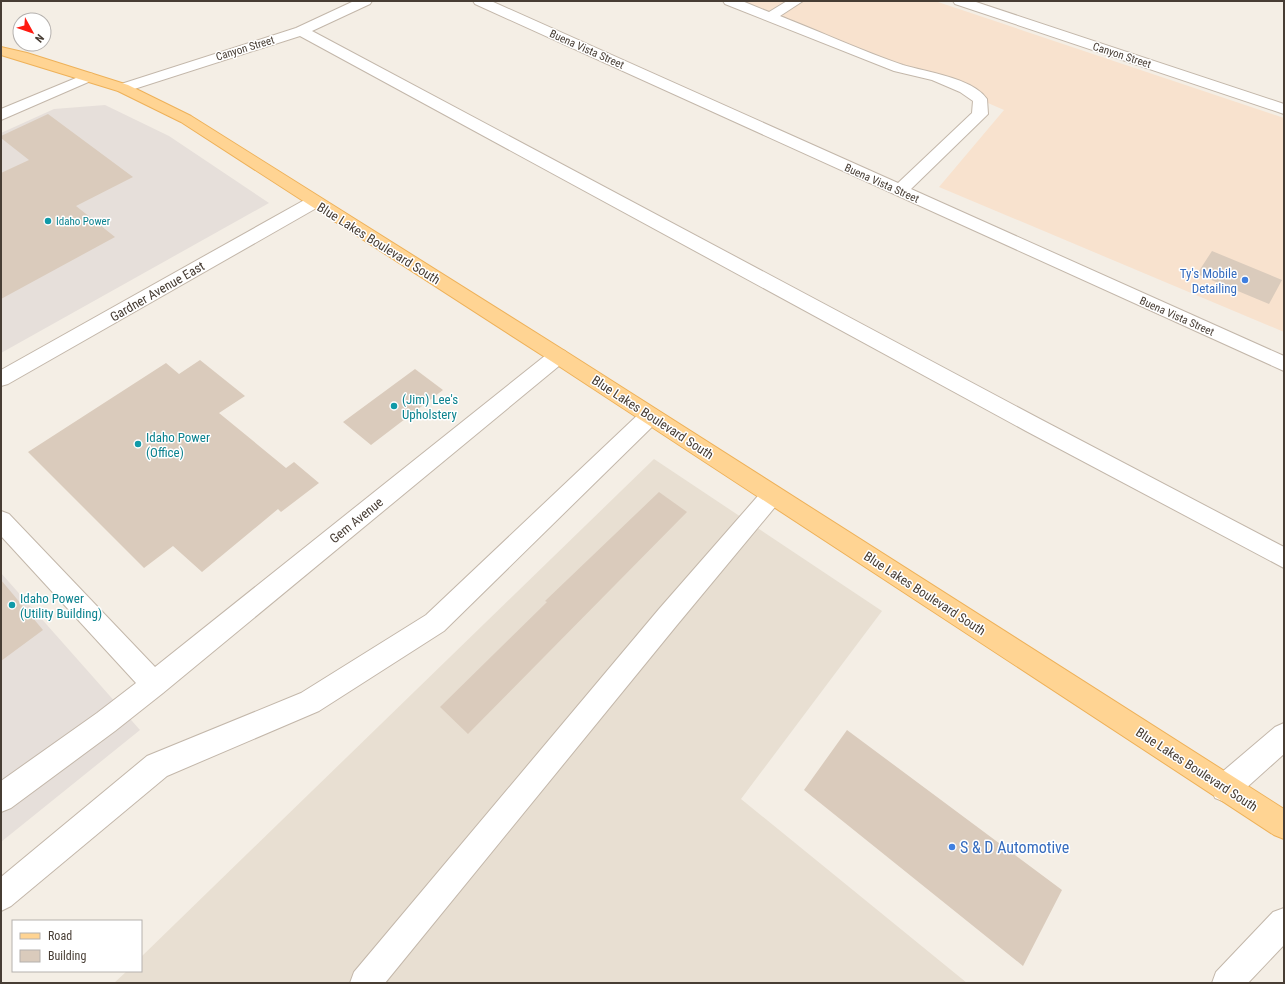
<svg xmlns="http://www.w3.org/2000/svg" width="1285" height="984" font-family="'Roboto Condensed',sans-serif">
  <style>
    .residential { fill: #e8dfd2 }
    .commercial { fill: #f8e2ce }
    .industrial { fill: #e6dfda }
    .building { fill: #dacbbc }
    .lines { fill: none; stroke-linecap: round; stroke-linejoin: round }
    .minor-casing { stroke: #c3b7aa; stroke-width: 2 }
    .major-casing { stroke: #eeb159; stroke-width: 2 }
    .minor { fill: #fff; fill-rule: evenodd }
    .major { fill: #ffd493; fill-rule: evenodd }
    .culture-dot { fill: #0f9aa8; stroke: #fff; stroke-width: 1.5 }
    .shop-dot { fill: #3f7fe0; stroke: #fff; stroke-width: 1.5 }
    .labels { text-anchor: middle; stroke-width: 3; stroke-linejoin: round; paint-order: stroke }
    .far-street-label { font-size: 11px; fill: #473d34; stroke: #fff }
    .far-culture-label { font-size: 11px; fill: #0d838f; stroke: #fff; text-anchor: start }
    .street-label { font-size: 13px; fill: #473d34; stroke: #fff }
    .shop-label { font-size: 13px; fill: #366cbe; stroke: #fff; text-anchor: end }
    .culture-label { font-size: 13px; fill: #0d838f; stroke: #fff; text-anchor: start }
    .near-shop-label { font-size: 16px; fill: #366cbe; stroke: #fff; text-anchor: start }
  </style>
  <rect width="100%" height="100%" fill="#f4eee5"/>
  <!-- residential -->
  <path class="residential" d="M654,459L882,611L741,799L967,983H114L127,971H141V957Z"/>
  <!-- commercial -->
  <path class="commercial" d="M741,1H935L1284,118V332L939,187L1004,110L903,66Z"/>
  <!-- industrial -->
  <path class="industrial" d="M105,105L169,136L269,203L1,353V133L54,109Z
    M1,573L140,730L1,842Z"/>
  <!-- building -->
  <path class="building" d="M48,114L133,177L76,206L115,237L1,299V173L29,160L1,138V136Z
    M1212,251L1282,280L1269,304L1197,274Z
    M200,360L245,396L219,413L286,468L294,462L319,483L281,512L278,509L202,572L173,546L144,568L28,452L166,363L179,374Z
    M415,369L443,390L371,445L343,422Z
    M659,492L687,512L468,734L440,707L547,602L545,601Z
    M1,580L43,630L1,661Z
    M847,730L1062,890L1023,966L804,790Z"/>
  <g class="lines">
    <defs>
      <path id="minor" d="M354,1H372L370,4L312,31L1040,419L1284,547V568L1026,431L300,36L128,91H118L116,88L118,85L296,28Z
        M473,1H491L898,183L972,113L973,101L960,92L932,80L894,71L725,4L723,1H742L769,12L787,1H803L780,16C821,32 862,51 903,65C926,72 973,78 987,99L988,114L985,117L911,189L1284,356V371L475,4Z
        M953,1H973L1284,104V114L955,4Z
        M88,73L93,74L95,77L93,80L1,120V109Z
        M314,197L320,198L322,202L320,206L8,384L1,386V370L308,198Z
        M558,349L565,351L568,356L565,361L163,693L115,731L11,808L1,812V781L97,713L136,683L1,536V511L9,514L155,667L551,351Z
        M650,408L657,410L660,416L657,422L444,631L319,711L167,776L11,906L1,911V877L147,756L301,693L426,615L643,410Z
        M772,486L780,489L783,495L780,501L677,625L385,983H350L354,972L659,609L764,489Z
        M1284,723V754L1235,798L1225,802L1215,798L1211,788L1215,778L1275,727Z
        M1284,908V945L1248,983H1212L1216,972L1273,912Z"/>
      <path id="major" d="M1,47L27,53L128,85L191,116L565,351L1284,809V839L1274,835L551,361L181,122L118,91L1,55Z"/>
    </defs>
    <!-- minor casing -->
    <use href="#minor" class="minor-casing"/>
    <!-- major casing -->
    <use href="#major" class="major-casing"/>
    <!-- minor -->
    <use href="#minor" class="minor"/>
    <!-- major -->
    <use href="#major" class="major"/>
  </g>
  <!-- markers -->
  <g class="culture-dot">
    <circle cx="48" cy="221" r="4"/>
    <circle cx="394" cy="406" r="4"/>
    <circle cx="138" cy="444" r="4"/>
    <circle cx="12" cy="605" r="4"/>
  </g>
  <g class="shop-dot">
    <circle cx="1245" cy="280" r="4"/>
    <circle cx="952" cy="847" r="4"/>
  </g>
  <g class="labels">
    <!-- far-street labels -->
    <g class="far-street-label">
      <text transform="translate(245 48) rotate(-17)" y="4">Canyon Street</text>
      <text transform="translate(587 49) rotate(24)" y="4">Buena Vista Street</text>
      <text transform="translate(1122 55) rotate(18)" y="4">Canyon Street</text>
      <text transform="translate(882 183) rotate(24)" y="4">Buena Vista Street</text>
      <text transform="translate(1177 316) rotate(24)" y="4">Buena Vista Street</text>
    </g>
    <!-- far-culture labels -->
    <g class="far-culture-label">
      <text x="56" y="225">Idaho Power</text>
    </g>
    <!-- street labels -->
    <g class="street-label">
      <text transform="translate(379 243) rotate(32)" y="5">Blue Lakes Boulevard South</text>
      <text transform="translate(157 291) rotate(-30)" y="5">Gardner Avenue East</text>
      <text transform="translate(653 417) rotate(33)" y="5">Blue Lakes Boulevard South</text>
      <text transform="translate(356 520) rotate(-39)" y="5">Gem Avenue</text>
      <text transform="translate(925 593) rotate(33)" y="5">Blue Lakes Boulevard South</text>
      <text transform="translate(1197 769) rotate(33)" y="5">Blue Lakes Boulevard South</text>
    </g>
    <!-- shop labels -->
    <g class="shop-label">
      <text x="1237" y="278">Ty's Mobile<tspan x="1237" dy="15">Detailing</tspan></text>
    </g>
    <!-- culture labels -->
    <g class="culture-label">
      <text x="402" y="404">(Jim) Lee's<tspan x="402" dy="15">Upholstery</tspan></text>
      <text x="146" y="442">Idaho Power<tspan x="146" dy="15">(Office)</tspan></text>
      <text x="20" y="603">Idaho Power<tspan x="20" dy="15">(Utility Building)</tspan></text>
    </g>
    <!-- near-shop labels -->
    <g class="near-shop-label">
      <text x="960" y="853">S &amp; D Automotive</text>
    </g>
  </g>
  <!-- border -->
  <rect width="1285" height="984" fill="none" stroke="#473d34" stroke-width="4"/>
  <!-- legend -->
  <rect x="12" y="920" width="130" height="52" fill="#ffffff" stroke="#b5b1ae"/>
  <rect x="20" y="933" width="20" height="6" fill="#ffd493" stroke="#b5b1ae"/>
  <text x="48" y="940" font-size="12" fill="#473d34">Road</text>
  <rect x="20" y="950" width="20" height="12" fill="#dacbbc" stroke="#b5b1ae"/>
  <text x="48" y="960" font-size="12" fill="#473d34">Building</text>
  <!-- north arrow -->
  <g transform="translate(32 32) rotate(130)"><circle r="19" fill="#ffffff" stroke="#b5b1ae"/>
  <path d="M0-3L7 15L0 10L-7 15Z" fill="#ff1a11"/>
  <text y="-6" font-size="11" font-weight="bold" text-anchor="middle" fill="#473d34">N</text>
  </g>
</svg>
